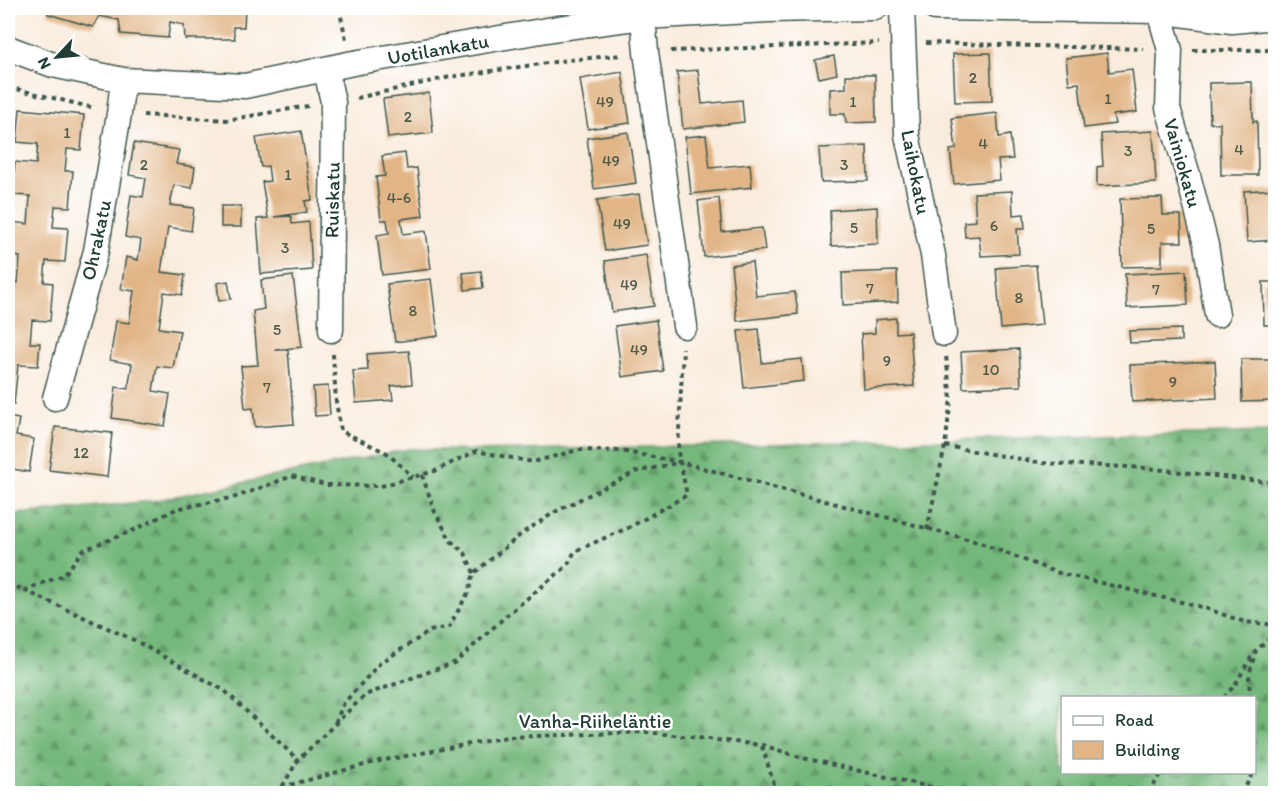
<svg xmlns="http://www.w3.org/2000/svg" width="1283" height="801" font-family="Itim,sans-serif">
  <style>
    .forest { fill: url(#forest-firs); stroke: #4a7a58; stroke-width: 1.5; fill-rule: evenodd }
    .building { fill: #e1b586 }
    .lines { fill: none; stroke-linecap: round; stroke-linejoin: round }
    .minor-casing { stroke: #40574d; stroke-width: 27 }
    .path { stroke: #40574d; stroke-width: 4; stroke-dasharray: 4.5 4.5; stroke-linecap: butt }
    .minor { stroke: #fff; stroke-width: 24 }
    .labels { text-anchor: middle; stroke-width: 5; stroke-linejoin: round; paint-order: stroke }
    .number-label { font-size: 16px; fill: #505b48 }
    .street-label { font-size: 20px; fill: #1f3d34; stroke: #fff }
  </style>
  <defs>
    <pattern id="forest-firs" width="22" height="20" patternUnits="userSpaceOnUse" patternTransform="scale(1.5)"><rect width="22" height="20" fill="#74b87b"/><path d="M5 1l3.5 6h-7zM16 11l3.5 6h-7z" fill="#5f9766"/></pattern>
  </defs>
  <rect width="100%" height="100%" fill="#fff"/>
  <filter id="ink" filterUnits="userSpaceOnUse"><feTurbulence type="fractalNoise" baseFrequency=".0167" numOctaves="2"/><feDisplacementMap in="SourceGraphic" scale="12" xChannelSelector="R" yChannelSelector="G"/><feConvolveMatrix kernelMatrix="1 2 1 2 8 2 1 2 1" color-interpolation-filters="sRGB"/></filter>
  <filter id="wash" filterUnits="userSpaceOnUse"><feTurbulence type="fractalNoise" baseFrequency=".008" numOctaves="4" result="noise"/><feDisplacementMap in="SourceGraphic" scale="24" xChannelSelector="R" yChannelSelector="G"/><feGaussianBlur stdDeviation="1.35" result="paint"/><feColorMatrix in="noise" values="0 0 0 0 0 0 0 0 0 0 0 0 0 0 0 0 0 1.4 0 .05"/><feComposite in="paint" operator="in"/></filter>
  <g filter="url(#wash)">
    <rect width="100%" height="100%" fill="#f9ecdd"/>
    <!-- forest -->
    <path class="forest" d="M1275,432V793H8V515L153,501L409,449L476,451ZM1062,698H1254V772H1062Z"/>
    <g id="blocks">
      <!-- building -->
      <path class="building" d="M49,8H245L244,27H233L235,39H185L184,25L170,22L168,38L121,34L119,20L99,16L93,27L48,14Z
        M990,53L992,101L955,102L953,54Z
        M1107,53L1109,72L1132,69L1137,112L1113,115L1115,124L1084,128L1079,83L1069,84L1066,58Z
        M834,56L837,74L819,78L815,60Z
        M698,70L702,104L742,100L744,122L683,129L677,72Z
        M622,72L630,123L588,129L580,79Z
        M846,75H875L876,122L846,123L845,114H830V89L846,88Z
        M1252,82L1253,122L1257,121L1258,175H1221L1220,123H1210L1209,83Z
        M429,93L433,133L388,138L383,99Z
        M20,109L84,115L81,150L67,149L65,171H73L70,207L55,206L53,227L68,228L65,262L46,261L44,282L53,283L50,321L32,320L30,343H40L38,366L18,365L14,404H8V282L18,283L20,257L8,255V247L10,222L28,224L30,196L12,195L15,162L36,164L38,144L17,142Z
        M997,113L999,137L1010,135L1013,159L998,160L1000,180L954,184L950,150L956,149L952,118Z
        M301,131L312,200L305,201L307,212L274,217L291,216L292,224L309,222L312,270L261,274L257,219L268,218L262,182L270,181L268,166L261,167L256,138Z
        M1153,131L1156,183L1097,186V167L1103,166L1101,134Z
        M628,132L636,183L594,189L587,138Z
        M706,135L710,168L750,164L752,187L691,194L685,137Z
        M134,143L179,150L176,164L195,167L192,188L174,185L170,205L194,208L191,231L168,227L161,272L185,275L182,295L164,292L159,328L180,331L173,368L157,366L153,391L170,394L165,426L112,418L116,387L128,389L132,364L110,360L116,321L129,323L134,291L121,289L126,257L138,260L141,240L125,237L131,195L143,197L146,178L129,175Z
        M867,146L868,181L821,182L819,148Z
        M405,153L407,169L417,168L423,216L401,219L403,234L426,231L431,269L382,275L377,235L389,233L387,220H381L376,177L385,176L382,156Z
        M1276,189V240L1247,242L1244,191Z
        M1012,191L1013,215L1024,214L1025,229H1017L1019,254L981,256L979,236L965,237L964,222L976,221L974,193Z
        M639,194L647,245L605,251L597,200Z
        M719,198L722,232L762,228L765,250L704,257L698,201Z
        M1162,198L1163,215H1181L1182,242H1162V266L1122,267L1120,199Z
        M221,206H241V227H221Z
        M877,207L878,244L831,246L830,210Z
        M646,255L654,306L612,312L605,261Z
        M752,262L756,296L795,292L798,314L737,321L731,265Z
        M1036,265L1042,325L1001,329L996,268Z
        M481,271L483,288L465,290L463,273Z
        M897,271L898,302L843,305L842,273Z
        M1186,271L1188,305L1127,308L1125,274Z
        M293,276L302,347L275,350H288L294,424L255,427L253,408L245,409L241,366L258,365L253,311L264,309L261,280Z
        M431,279L438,336L395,342L387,284Z
        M228,281L231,299L219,301L217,283Z
        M1263,282H1276V325H1264Z
        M896,318V333L910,332L914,386L864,389L861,334L875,333V320Z
        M656,320L663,371L622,377L615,326Z
        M759,329L762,363L802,359L804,381L744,388L738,331Z
        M1181,329V341L1130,343L1129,331Z
        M1019,349L1021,386L963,388L961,352Z
        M409,351L412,384L391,386L393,400L356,403L353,371L368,370L367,354Z
        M1241,359H1276V401L1242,402Z
        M1215,361L1217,398L1132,402L1130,365Z
        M328,386L330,415L315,416L313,387Z
        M8,417L19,419L16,436L34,439L29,472L8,468Z
        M55,427L112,433L107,477L49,470Z"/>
    </g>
  </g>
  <g filter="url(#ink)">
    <use href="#blocks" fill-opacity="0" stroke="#40574d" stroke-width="1.5"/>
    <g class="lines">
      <defs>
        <path id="minor" d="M902,8L907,135L933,255L944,334
          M935,8L1159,11L1232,21L1276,17
          M1159,11L1170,50L1168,108L1188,175L1206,245L1217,315
          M643,17L646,52L685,326
          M8,48L53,65L123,80L245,86L353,63L559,28L643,17L768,10L875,8
          M326,70L333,102L331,330
          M55,398L96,251L119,114L123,80"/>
      </defs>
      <!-- minor casing -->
      <use href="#minor" class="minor-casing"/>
      <!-- path -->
      <path class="path" d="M339,8L346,39
        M474,8L475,15
        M926,43L1143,49
        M1193,50H1276
        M671,51L879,43
        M8,87L94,108
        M357,98L450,77L568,60L622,55
        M143,115L227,120L308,106
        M333,354L336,402L341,431L387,453L413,477
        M945,446L1043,463L1147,468L1276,483
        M422,475L435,512L451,541L465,553L474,573
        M927,530L945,446L951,399L946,356
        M8,583L134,640L225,691L298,760
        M24,590L64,575L83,550L132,531L176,509L236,497L292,476L325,485L381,486L435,471L476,451L533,462L578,450L621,451L680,462L978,542L1055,572L1202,607L1244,622L1276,625
        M1224,698L1236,683L1252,656
        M1250,698L1249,675L1256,650L1276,634
        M335,723L344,703L380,663L430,631L449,627L468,593L474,573L524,532L555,512L635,472L677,463
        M1254,732L1257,743L1254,760
        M762,746L777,794
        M265,794L282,787L379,761L507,737L646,732L762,745L803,758L961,794
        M286,794L282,787L298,760L365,695L456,662L507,615L567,566L575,551L630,527L687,495L678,452L683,348
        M1149,794L1161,772
        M1242,794L1253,772"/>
      <!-- minor -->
      <use href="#minor" class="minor"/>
    </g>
  </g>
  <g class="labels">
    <!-- number labels -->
    <g class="number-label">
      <text x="973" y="83">2</text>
      <text x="1108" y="104">1</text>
      <text x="605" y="107">49</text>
      <text x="853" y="107">1</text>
      <text x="408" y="122">2</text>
      <text x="67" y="138">1</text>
      <text x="983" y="149">4</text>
      <text x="1239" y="155">4</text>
      <text x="1128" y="156">3</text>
      <text x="611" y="166">49</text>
      <text x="144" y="170">2</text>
      <text x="844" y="170">3</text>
      <text x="288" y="180">1</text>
      <text x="399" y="203">4-6</text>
      <text x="622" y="229">49</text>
      <text x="994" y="231">6</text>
      <text x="854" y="233">5</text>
      <text x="1151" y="234">5</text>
      <text x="285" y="253">3</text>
      <text x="629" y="290">49</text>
      <text x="870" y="294">7</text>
      <text x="1156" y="295">7</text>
      <text x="1019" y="303">8</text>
      <text x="413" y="316">8</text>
      <text x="277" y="335">5</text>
      <text x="639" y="355">49</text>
      <text x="887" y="366">9</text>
      <text x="991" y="375">10</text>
      <text x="1173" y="387">9</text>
      <text x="267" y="393">7</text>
      <text x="81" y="458">12</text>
    </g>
    <!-- street labels -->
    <g class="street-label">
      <text transform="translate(438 49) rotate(-10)" y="7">Uotilankatu</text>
      <text transform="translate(1183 163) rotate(74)" y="7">Vainiokatu</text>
      <text transform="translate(916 172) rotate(79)" y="7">Laihokatu</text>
      <text transform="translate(332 200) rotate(-89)" y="7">Ruiskatu</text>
      <text transform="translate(96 240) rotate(-78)" y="7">Ohrakatu</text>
      <text x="595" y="728">Vanha-Riiheläntie</text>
    </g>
  </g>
  <!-- margin -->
  <rect width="1283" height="801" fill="none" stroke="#fff" stroke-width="30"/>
  <!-- legend -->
  <rect x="1061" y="696" width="195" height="78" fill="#ffffff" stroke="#a5b1ae" stroke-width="1.5"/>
  <rect x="1073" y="716" width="30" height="9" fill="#ffffff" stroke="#a5b1ae" stroke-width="1.5"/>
  <text x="1115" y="726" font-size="18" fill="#1f3d34">Road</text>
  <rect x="1073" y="741" width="30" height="18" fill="#e1b586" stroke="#a5b1ae" stroke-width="1.5"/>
  <text x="1115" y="756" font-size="18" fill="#1f3d34">Building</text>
  <!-- north arrow -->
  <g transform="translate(57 57) rotate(244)" stroke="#ffffff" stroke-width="4.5" paint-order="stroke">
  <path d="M0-4.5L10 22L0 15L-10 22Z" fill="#1f3d34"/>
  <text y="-9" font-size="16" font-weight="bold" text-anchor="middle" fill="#1f3d34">N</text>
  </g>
</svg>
